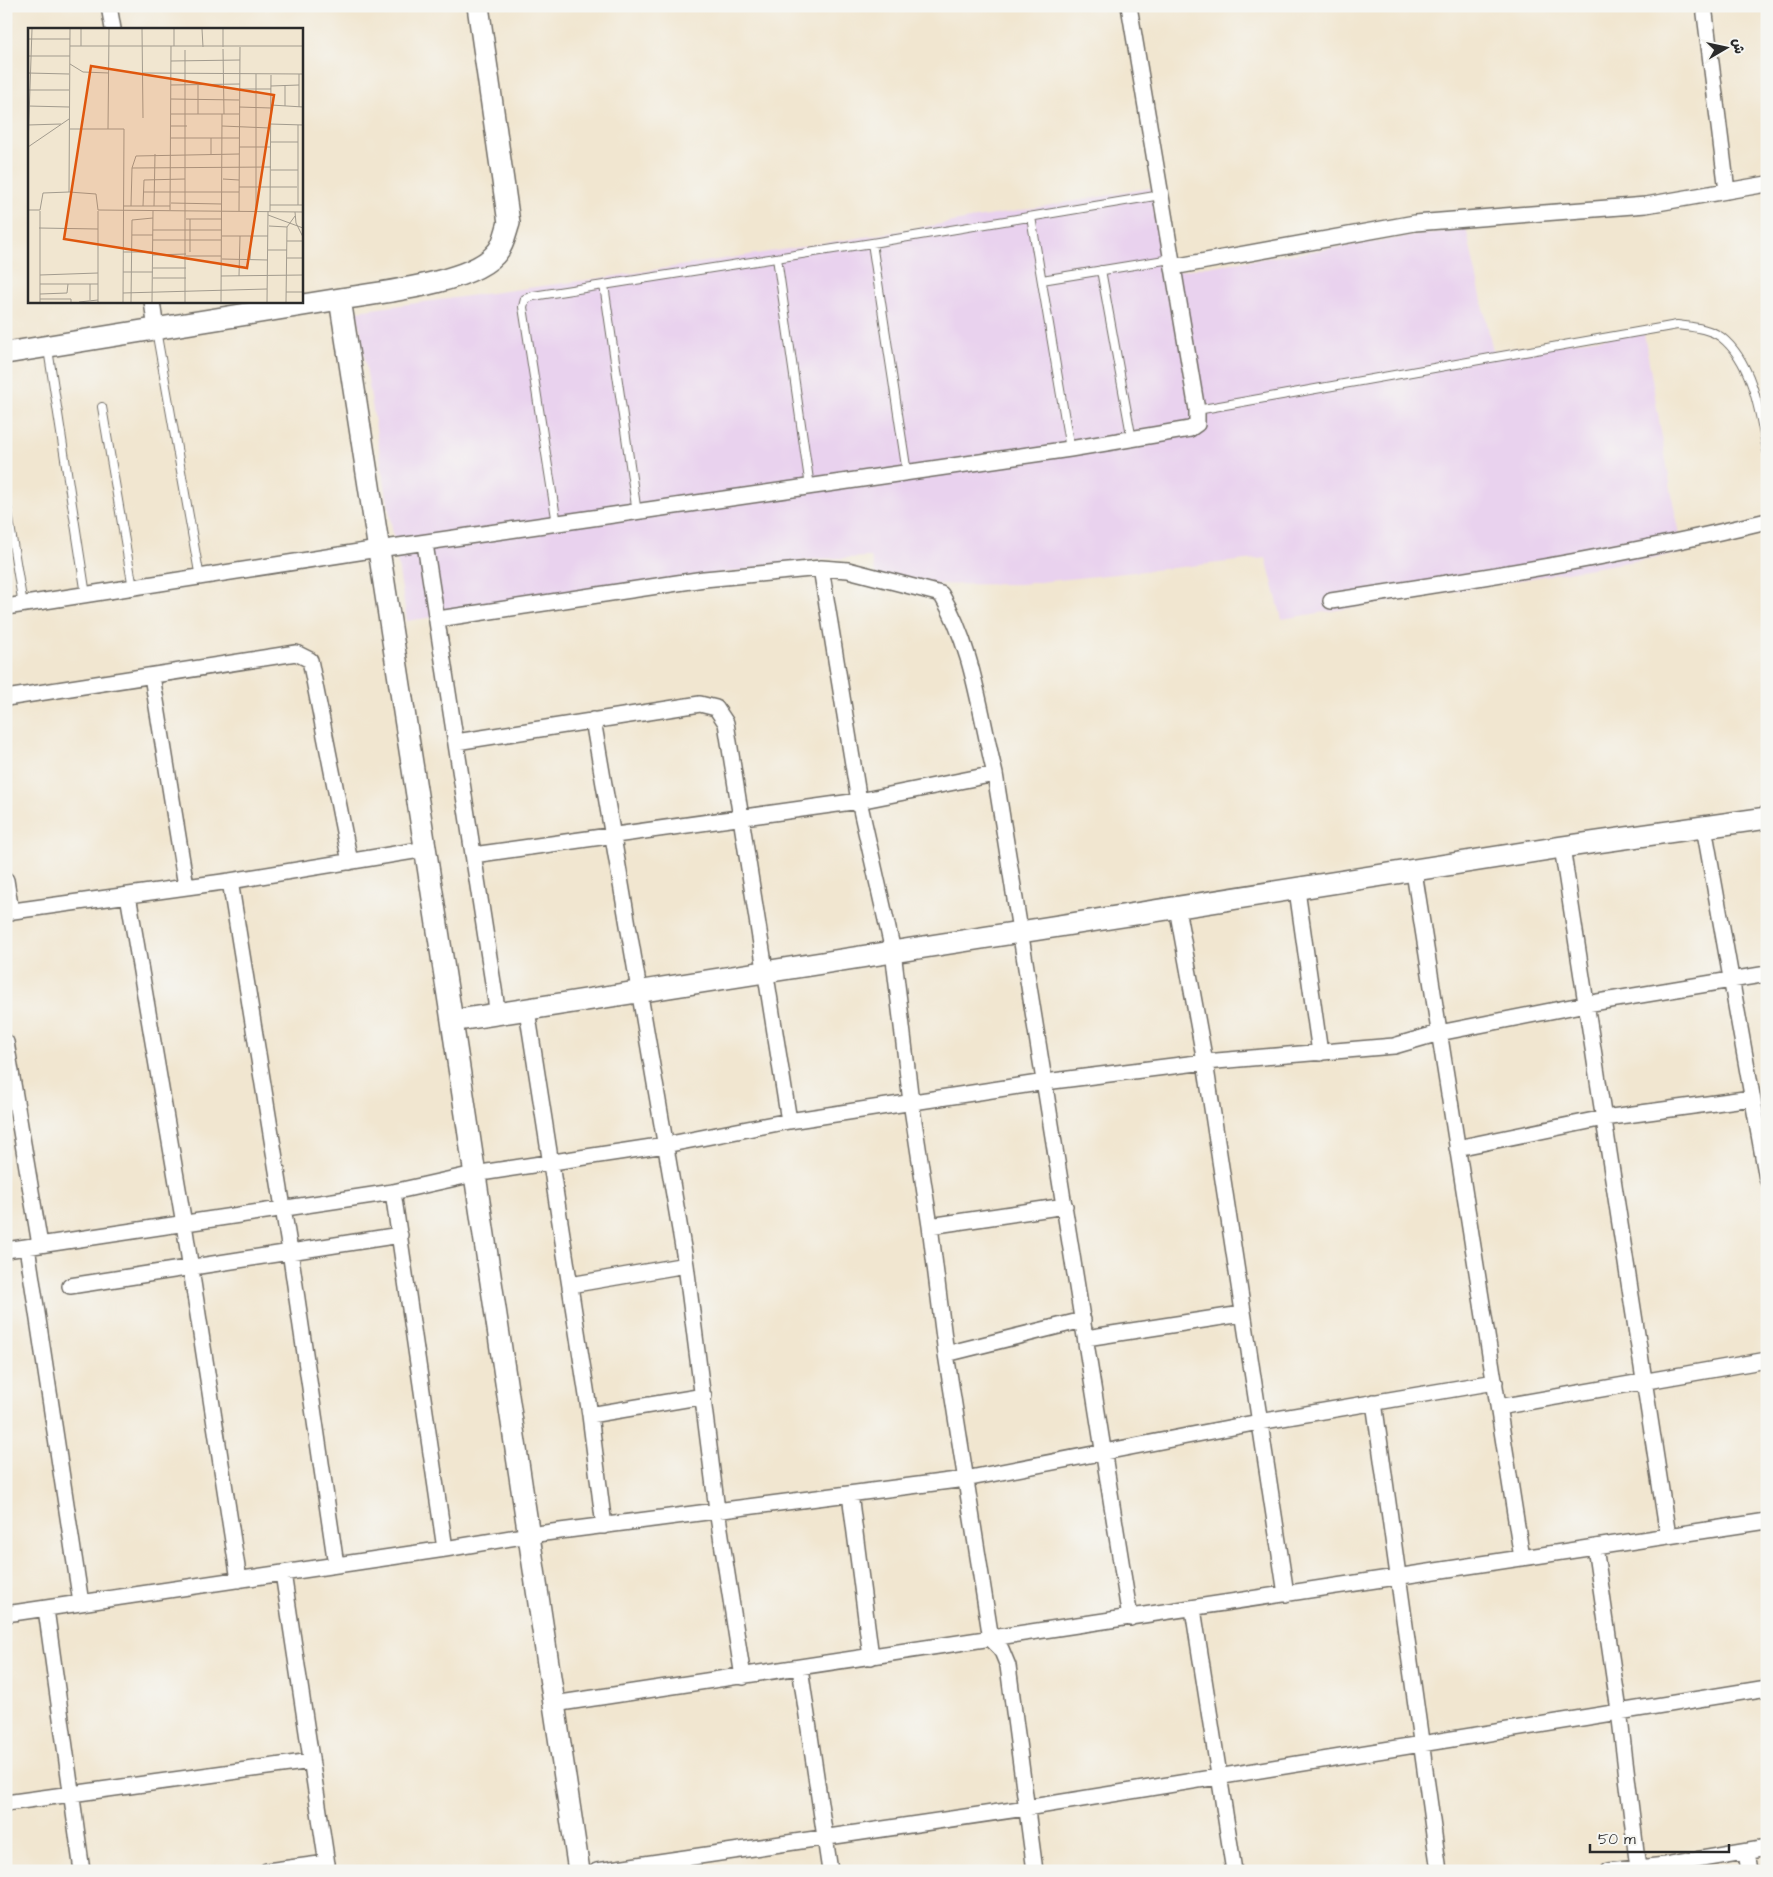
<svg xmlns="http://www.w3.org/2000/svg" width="1773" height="1877" font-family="'Architects Daughter','Playpen Sans Arabic',sans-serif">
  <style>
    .built { fill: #e9d2ee }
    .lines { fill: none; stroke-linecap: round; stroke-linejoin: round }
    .lane-casing { stroke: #706c65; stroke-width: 10 }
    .street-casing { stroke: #706c65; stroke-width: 18 }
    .secondary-casing { stroke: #706c65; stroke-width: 24 }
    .lane { stroke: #fff; stroke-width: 8 }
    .street { stroke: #fff; stroke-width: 15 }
    .secondary { stroke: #fff; stroke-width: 21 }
    .inset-road { fill: none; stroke: #a29b8e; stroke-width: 1 }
    .view { fill: #df570e; fill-opacity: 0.15; stroke: #df570e; stroke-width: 2.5 }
    .inset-edge { fill: none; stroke: #2b2b2b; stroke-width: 2.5 }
  </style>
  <rect width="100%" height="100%" fill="#f6f6f2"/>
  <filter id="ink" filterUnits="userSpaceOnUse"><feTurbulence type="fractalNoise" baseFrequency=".02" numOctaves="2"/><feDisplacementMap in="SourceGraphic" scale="10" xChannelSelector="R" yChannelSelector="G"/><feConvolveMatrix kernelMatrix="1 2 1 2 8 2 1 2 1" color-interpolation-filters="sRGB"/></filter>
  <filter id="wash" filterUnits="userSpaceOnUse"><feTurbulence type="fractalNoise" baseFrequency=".0096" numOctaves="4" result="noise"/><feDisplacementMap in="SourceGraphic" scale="20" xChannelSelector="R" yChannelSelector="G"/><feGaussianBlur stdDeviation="1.12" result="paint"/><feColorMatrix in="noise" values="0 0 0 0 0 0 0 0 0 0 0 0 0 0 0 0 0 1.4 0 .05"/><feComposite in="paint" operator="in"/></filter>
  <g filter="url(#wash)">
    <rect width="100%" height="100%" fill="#f1e6d0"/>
    <!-- built -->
    <path class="built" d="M1151,188L1165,273L1466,228L1493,351L1644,333L1682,553L1282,619L1266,558L1021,584L878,585L871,557L817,559L407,621L357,311L603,278L871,236Z"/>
  </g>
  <g filter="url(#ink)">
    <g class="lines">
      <defs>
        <path id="lane" d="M1031,217L1070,449
          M872,243L907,473
          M777,258L810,487
          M1101,270L1132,440
          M1042,280L1171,259
          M604,285L637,513
          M156,330L200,578
          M48,349L86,595
          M102,407L133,588
          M1197,410L1677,325C1692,327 1709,328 1721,337C1753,362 1760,414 1767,451
          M6,501L23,605
          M557,524L523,307L525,299L533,296L872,243L1161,195"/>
        <path id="street" d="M109,6L113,29
          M1704,6L1727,191
          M1173,267L1415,223L1646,205L1767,184
          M152,301L156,330
          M425,544L498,1015
          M821,568L859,801L893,951L911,1102L930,1226L946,1354L991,1639L1001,1649L1008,1666L1035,1871
          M1331,601C1477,579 1623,556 1767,521
          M6,607L378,549L1070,449L1190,429L1197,424V410L1129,6
          M438,619L704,579L821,568L848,570L941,594C973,647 980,714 995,774L1130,1618
          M152,676L186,886
          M6,698L296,653L310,660L350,862
          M593,720L686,1265L717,1510L743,1677
          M456,742L700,704L716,708L726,723L789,1121
          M1704,827L1767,1179
          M1562,847L1668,1536
          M473,855L859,801L995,774
          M1414,872L1522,1558
          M6,880L11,912
          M230,881L290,1251L336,1565
          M1297,890L1320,1053
          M128,895L184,1224L239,1580
          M1177,908L1205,1062L1286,1594
          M6,912L230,881L426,849
          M527,1010L590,1415L604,1526
          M6,1042L40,1245
          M1457,1148L1604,1118L1752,1098
          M393,1192L445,1549
          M930,1226L1065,1206
          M27,1247L81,1603
          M6,1250L393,1192L474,1174L665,1145L789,1121L1045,1082L1205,1062L1394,1046L1439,1033L1586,1004L1767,974
          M570,1285L686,1265
          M70,1286L400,1235
          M1086,1338L1242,1314
          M946,1354L1083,1320
          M1374,1402L1439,1871
          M1499,1407L1767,1360
          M590,1415L704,1396
          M850,1494L871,1657
          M1595,1547L1619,1711L1638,1868
          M283,1573L328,1871
          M46,1609L82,1871
          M1193,1609L1234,1871
          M6,1614L445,1549L529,1535L965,1479L1259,1422L1495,1382
          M800,1668L830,1871
          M554,1704L1767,1521
          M6,1803L311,1761
          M1746,1852L1749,1871
          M267,1871L327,1863
          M597,1871L1026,1808L1767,1688
          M1609,1871L1666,1865L1767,1848"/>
        <path id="secondary" d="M478,6L509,223C506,231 504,244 498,251C476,283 378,293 340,299L452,1021L579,1871
          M6,353L340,299
          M452,1021L1562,847L1767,818"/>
      </defs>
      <!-- lane casing -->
      <use href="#lane" class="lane-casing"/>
      <!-- street casing -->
      <use href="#street" class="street-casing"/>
      <!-- secondary casing -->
      <use href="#secondary" class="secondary-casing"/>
      <!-- lane -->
      <use href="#lane" class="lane"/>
      <!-- street -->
      <use href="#street" class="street"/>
      <!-- secondary -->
      <use href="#secondary" class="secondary"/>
    </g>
  </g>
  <!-- overview -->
  <g transform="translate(28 28)">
    <rect width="275" height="275" fill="#f1e6d0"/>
    <path class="inset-road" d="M53,1V18M114,1L115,90M146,1V18M174,1L175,19M0,11H42M42,18H275M195,19V1M195,21L196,86M157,22V274M0,28H42M143,33L212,32M42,36L55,44L81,45M0,45L41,46M114,45L275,46M271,46V79M143,57L212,56M170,57V86M257,57V78M243,58L271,57M212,61H243M0,62H41M143,71L211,72M243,77L275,79M0,78L41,79M211,79L243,80M143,86H211M242,96L275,97M0,97L33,96M143,98H159M194,98L242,100M42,101H96L95,274M80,101L81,1M143,110H211M183,110V126M243,114H270M0,119L4,1M0,119L41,91M211,119H243M104,140L243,139M243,142H270M195,151L211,152M211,159H269M41,164L68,166L70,182L275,184M115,164H211M143,175L194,176M242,177H275M270,177V97M95,178H142M103,178L104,140L108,128L211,126M115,178L116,152L157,151M126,178L127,126M0,182H12L15,165L41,164L42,1M142,182L143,18M211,183L212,19M228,183V46M242,183L243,47M267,184L268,195L275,209M240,187L275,200M158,191H194M241,198L259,199M11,200L70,201M125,202H194M104,207H125M194,208H240M125,212H193M259,213H275M240,222H259M95,224H125M162,224V191M125,227L158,226M158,228H193M259,230H275M194,231L240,232M222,231L223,208M125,240H158M95,244H125M12,247L70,245M193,248L275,247M211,248L212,208M125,250H158M12,256H70M258,264H275M95,265L239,261M12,266L39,265L40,256M12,271H43V274M62,272V256M12,274V183M51,274L70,272M70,274V183M103,274L104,192L125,190M124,274L125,183M193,274L194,86M239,274L240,183M258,274L259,199L267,188"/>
    <path class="view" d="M63,38L246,67L219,240L36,211Z"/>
    <rect width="275" height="275" class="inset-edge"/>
  </g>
  <!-- margin -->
  <rect width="1773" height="1877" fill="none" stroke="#f6f6f2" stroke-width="25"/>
  <!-- north arrow -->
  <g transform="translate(1726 48) rotate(81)" stroke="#f6f6f2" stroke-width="4" paint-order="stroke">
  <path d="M0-4L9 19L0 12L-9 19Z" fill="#2b2b2b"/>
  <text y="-8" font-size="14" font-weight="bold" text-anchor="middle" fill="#2b2b2b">ش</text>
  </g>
  <!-- scale -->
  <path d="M1590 1844v8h139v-8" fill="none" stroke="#2b2b2b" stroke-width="2.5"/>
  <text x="1598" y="1844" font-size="15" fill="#2b2b2b" stroke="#f6f6f2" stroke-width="4" paint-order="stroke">50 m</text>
</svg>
